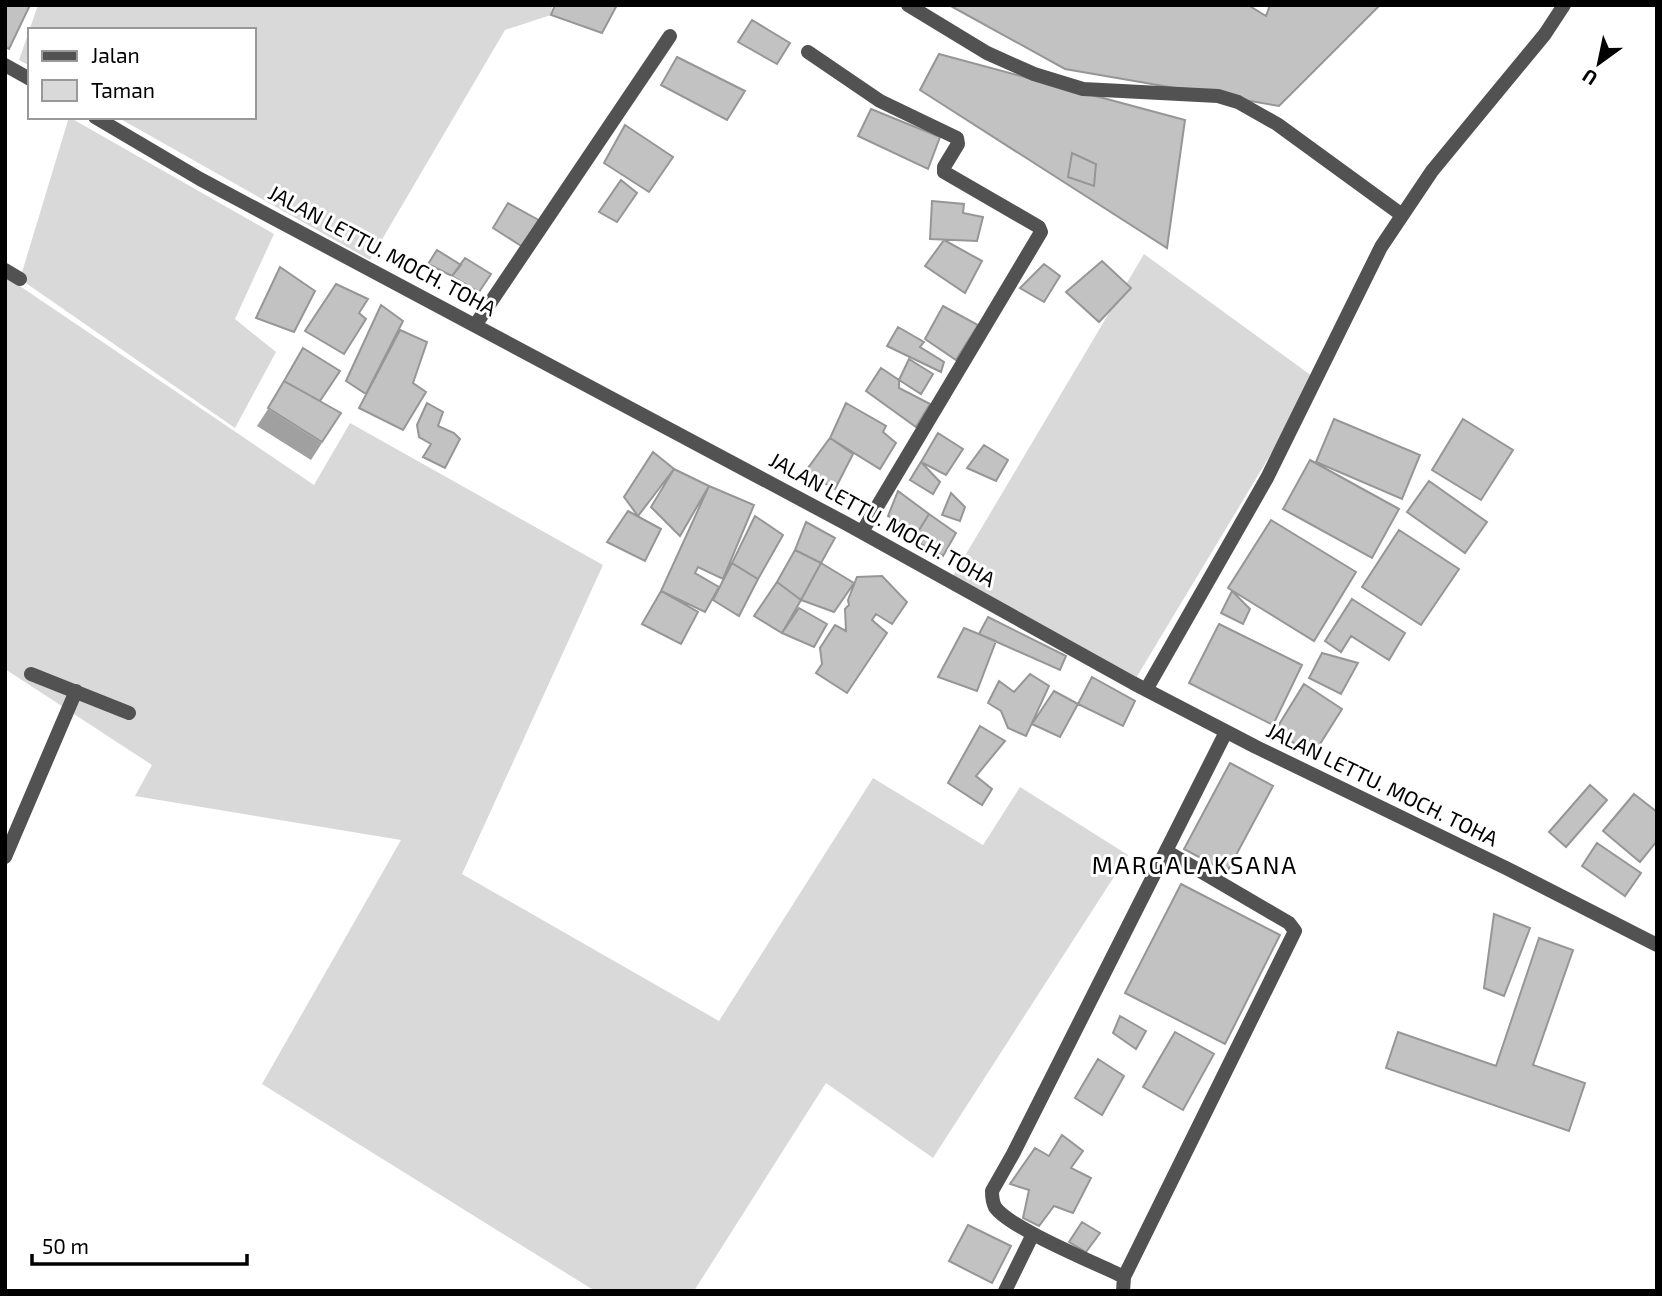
<svg xmlns="http://www.w3.org/2000/svg" width="1662" height="1296" font-family="'Exo 2',sans-serif">
  <style>
    .green { fill: #d9d9d9 }
    .water { fill: #a0a0a0 }
    .building { fill: #c2c2c2; stroke: #969696; stroke-width: 2 }
    .lines { fill: none; stroke-linecap: round; stroke-linejoin: round }
    .minor { stroke: #525252; stroke-width: 14 }
    .labels { text-anchor: middle; stroke-width: 6; stroke-linejoin: round; paint-order: stroke }
    .street-label { font-size: 21px; fill: #000; stroke: #fff }
    .quarter-label { font-size: 24px; letter-spacing: 2px; fill: #000; stroke: #fff }
  </style>
  <rect width="100%" height="100%" fill="#fff"/>
  <!-- green -->
  <path class="green" d="M38,5H552L551,15L505,30L370,260L117,117H254V30H30V66L19,60Z
    M69,117L274,234L235,319L276,352L235,428L20,279Z
    M1144,254L1316,379L1133,683L950,581Z
    M5,276L314,485L350,423L603,565L462,874L719,1021L873,778L983,845L1020,787L1128,855L933,1158L826,1083L694,1291H595L262,1084L401,840L135,796L152,765L5,669Z"/>
  <!-- water -->
  <path class="water" d="M268,409L322,443L311,460L257,426Z"/>
  <!-- building -->
  <path class="building" d="M5,5H30L9,49L5,47Z
    M555,5H617L602,33L551,15Z
    M949,5H1248L1266,16L1270,5H1380L1279,106L1065,69Z
    M752,20L790,43L777,64L738,42Z
    M939,54L1185,120L1167,248L920,90Z
    M677,57L745,91L727,120L661,85Z
    M871,109L940,137L928,169L858,136Z
    M625,125L673,157L649,192L604,163Z
    M1072,153L1096,164L1094,186L1068,177Z
    M621,180L637,193L617,222L599,212Z
    M932,201L964,204L963,213L983,217L977,241L930,239Z
    M508,203L544,223L526,249L493,228Z
    M944,240L982,261L965,293L925,266Z
    M437,250L461,265L452,276L428,264Z
    M465,258L491,274L479,292L452,276Z
    M1102,261L1131,288L1099,322L1066,292Z
    M1044,264L1060,276L1044,302L1020,288Z
    M280,267L315,291L294,332L256,318Z
    M336,284L368,299L359,313L366,319L344,354L305,331Z
    M381,305L403,321L366,394L346,381Z
    M943,306L978,325L956,360L925,339Z
    M898,327L924,342L920,347L944,362L941,372L887,346Z
    M400,330L427,342L413,383L426,392L403,430L359,408Z
    M303,348L340,371L320,401L284,381Z
    M909,359L933,374L921,394L899,380Z
    M881,368L899,380V388L930,404L916,427L866,391Z
    M284,381L341,413L322,442L268,408Z
    M427,403L443,412L438,426L454,433L460,439L445,468L423,457L431,444L419,437L417,425Z
    M846,403L886,426L883,432L896,443L880,469L830,438Z
    M1334,419L1420,455L1402,499L1316,462Z
    M1463,419L1513,450L1481,500L1432,470Z
    M938,433L963,449L946,475L921,462Z
    M830,438L853,454L835,489L805,472Z
    M984,445L1008,460L996,481L967,468Z
    M653,452L674,469L638,516L624,497Z
    M1310,460L1399,509L1372,558L1283,509Z
    M921,462L940,482L933,494L910,480Z
    M674,469L709,486L680,536L651,507Z
    M1429,481L1487,522L1465,553L1407,512Z
    M709,486L754,505L723,579L698,567L695,573L719,587L705,612L661,591Z
    M898,491L929,514L918,532L888,516Z
    M951,493L965,507L960,521L942,515Z
    M628,511L661,529L645,561L607,542Z
    M929,514L956,533L943,556L913,540Z
    M755,516L783,535L758,579L732,563Z
    M1271,520L1356,572L1314,641L1228,588Z
    M806,522L835,538L821,563L795,550Z
    M1399,530L1459,569L1421,625L1362,587Z
    M795,550L821,563L801,600L777,582Z
    M732,563L758,579L739,616L713,600Z
    M821,563L854,583L834,612L801,600Z
    M882,576L907,602L892,624L876,614L872,620L887,633L847,693L816,673L822,664L820,648L835,625L846,631L845,609L849,605L848,600L857,577Z
    M777,582L801,600L782,633L754,616Z
    M661,591L698,612L681,644L642,624Z
    M1232,591L1250,609L1243,624L1221,613Z
    M1352,599L1405,633L1389,660L1351,636L1341,652L1325,641Z
    M799,608L827,624L814,647L782,633Z
    M988,617L1066,656L1060,670L979,634Z
    M1219,624L1302,665L1273,725L1189,683Z
    M964,628L996,641L977,691L938,677Z
    M1322,653L1358,663L1341,694L1309,678Z
    M1030,674L1049,686L1026,736L1008,728L1001,711L988,703L999,681L1014,692Z
    M1092,677L1135,701L1123,726L1078,704Z
    M1304,684L1342,709L1313,755L1275,731Z
    M1054,691L1078,704L1060,737L1032,724Z
    M980,726L1005,741L976,776L992,789L982,805L948,783Z
    M1230,763L1273,786L1227,872L1184,849Z
    M1590,785L1607,800L1566,847L1549,832Z
    M1634,794L1657,812V841L1640,862L1603,831Z
    M1597,843L1641,873L1625,896L1582,866Z
    M1181,884L1280,935L1225,1044L1125,993Z
    M1494,914L1530,928L1504,996L1484,988Z
    M1539,938L1573,950L1533,1065L1585,1083L1569,1131L1386,1068L1398,1032L1496,1066Z
    M1120,1016L1146,1031L1136,1049L1113,1033Z
    M1175,1032L1214,1054L1183,1110L1143,1087Z
    M1098,1059L1124,1076L1102,1115L1075,1098Z
    M1062,1135L1083,1151L1071,1168L1091,1178L1073,1213L1054,1206L1039,1226L1023,1218L1029,1190L1010,1184L1035,1148L1049,1156Z
    M1082,1222L1100,1233L1086,1252L1069,1242Z
    M968,1225L1011,1246L992,1283L949,1261Z"/>
  <g class="lines">
    <!-- minor -->
    <path class="minor" d="M908,5L987,53L1034,74L1083,89L1218,96L1238,102L1277,124L1402,215
      M808,52L880,101L957,138L958,144L944,167V172L1039,227L1041,232L862,532
      M5,65L30,79
      M95,117L200,179L847,524L1133,683L1256,747L1506,868L1657,945
      M5,270L20,279
      M476,324L670,36
      M31,674L129,713
      M1146,690L1267,478L1381,247L1432,171L1545,34L1564,5
      M5,857L76,691
      M1124,1277C1098,1264 1009,1228 995,1207C993,1203 992,1196 992,1191L1013,1154L1226,732
      M1005,1291L1033,1234
      M1123,1291L1124,1277L1295,931L1289,923L1166,851"/>
  </g>
  <g class="labels">
    <!-- street labels -->
    <g class="street-label">
      <text transform="translate(382 251) rotate(28)" y="7">JALAN LETTU. MOCH. TOHA</text>
      <text transform="translate(882 520) rotate(29)" y="7">JALAN LETTU. MOCH. TOHA</text>
      <text transform="translate(1382 785) rotate(26)" y="7">JALAN LETTU. MOCH. TOHA</text>
    </g>
    <!-- quarter labels -->
    <g class="quarter-label">
      <text x="1195" y="874">MARGALAKSANA</text>
    </g>
  </g>
  <!-- border -->
  <rect width="1662" height="1296" fill="none" stroke="#000000" stroke-width="14"/>
  <!-- legend -->
  <rect x="28" y="28" width="228" height="91" fill="#ffffff" stroke="#999999" stroke-width="2"/>
  <rect x="42" y="51" width="35" height="10" fill="#525252" stroke="#999999" stroke-width="2"/>
  <text x="91" y="63" font-size="21" fill="#000000">Jalan</text>
  <rect x="42" y="80" width="35" height="21" fill="#d9d9d9" stroke="#999999" stroke-width="2"/>
  <text x="91" y="98" font-size="21" fill="#000000">Taman</text>
  <!-- north arrow -->
  <g transform="translate(1599 63) rotate(213)" stroke="#ffffff" stroke-width="5" paint-order="stroke">
  <path d="M0-5L12 26L0 18L-12 26Z" fill="#000000"/>
  <text y="-10" font-size="19" font-weight="bold" text-anchor="middle" fill="#000000">U</text>
  </g>
  <!-- scale -->
  <path d="M32 1254v10h215v-10" fill="none" stroke="#000000" stroke-width="3.5"/>
  <text x="42" y="1254" font-size="21" fill="#000000" stroke="#ffffff" stroke-width="5" paint-order="stroke">50 m</text>
</svg>
